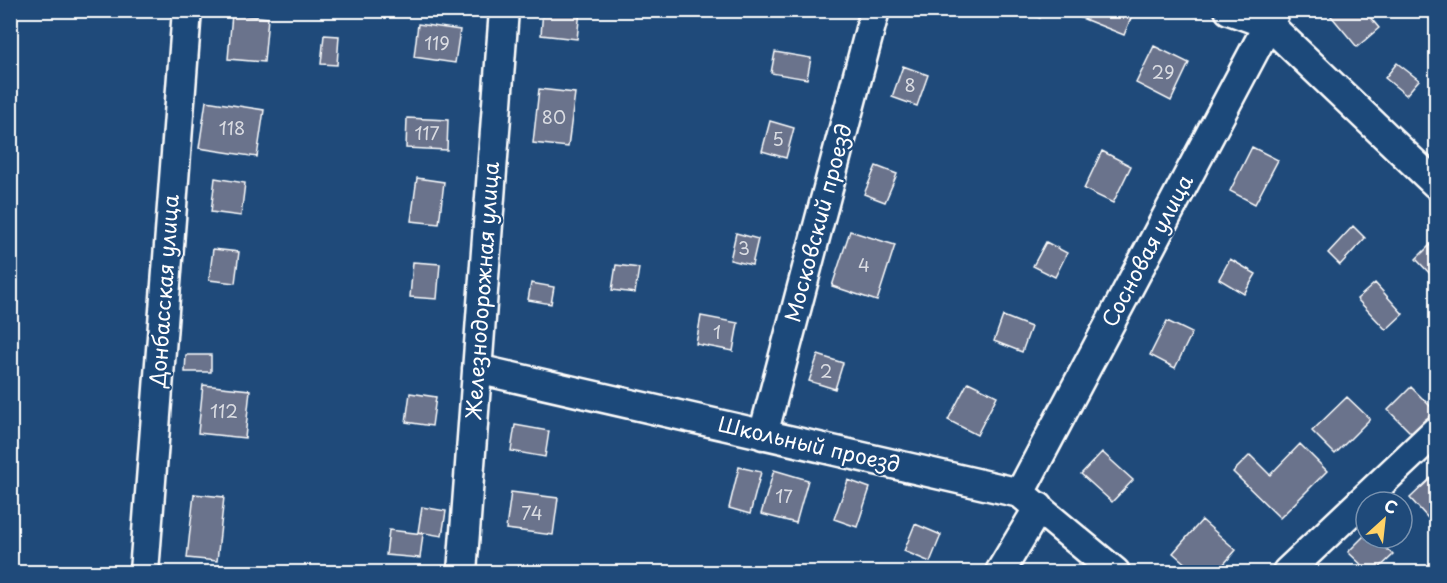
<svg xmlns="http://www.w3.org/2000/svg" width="1447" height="583" font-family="'Playpen Sans',sans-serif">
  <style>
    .building { fill: #6b738c; stroke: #fff; stroke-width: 1.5 }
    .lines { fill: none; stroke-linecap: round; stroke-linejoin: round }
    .minor-casing { stroke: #fff; stroke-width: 33 }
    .minor { stroke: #1f4a7a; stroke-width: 28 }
    .labels { text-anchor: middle; stroke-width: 4.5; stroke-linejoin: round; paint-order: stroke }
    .number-label { font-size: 18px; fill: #dadce2 }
    .street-label { font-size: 21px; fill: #fff; stroke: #1f4a7a }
  </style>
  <rect width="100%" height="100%" fill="#1f4a7a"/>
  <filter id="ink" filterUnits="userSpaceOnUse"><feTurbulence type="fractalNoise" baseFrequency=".0167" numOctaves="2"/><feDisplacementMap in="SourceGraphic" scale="12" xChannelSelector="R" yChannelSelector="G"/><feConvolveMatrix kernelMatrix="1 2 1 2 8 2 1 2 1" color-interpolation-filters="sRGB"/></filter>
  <g filter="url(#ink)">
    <!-- building -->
    <path class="building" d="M543,10L580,11L577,39L541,35Z
      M1017,10H1043L1040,18Z
      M1076,10H1127L1133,13L1124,35L1074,15Z
      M1326,10H1364L1379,28L1357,47Z
      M232,14L268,18L264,62L228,59Z
      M418,24L460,30L455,63L414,57Z
      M324,35L339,36L337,65L321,64Z
      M1154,46L1189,63L1171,101L1136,83Z
      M775,52L811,58L807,79L771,73Z
      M1397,63L1419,80L1406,95L1385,78Z
      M903,66L928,75L917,106L892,97Z
      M539,89L575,93L568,147L533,143Z
      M206,101L264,110L257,157L199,148Z
      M407,118L448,120L447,150L406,148Z
      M770,121L794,128L786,158L762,151Z
      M1252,147L1278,160L1255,204L1230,191Z
      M1102,151L1131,166L1113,203L1084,189Z
      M876,166L897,174L885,202L864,194Z
      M215,178L245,183L241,216L211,212Z
      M417,178L444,182L439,224L411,221Z
      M1353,226L1365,238L1340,265L1328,253Z
      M850,231L895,245L877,301L832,286Z
      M736,233L758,239L752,265L730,260Z
      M1436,239V280L1416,259Z
      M1046,242L1067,253L1055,277L1033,266Z
      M213,249L239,252L235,283L209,280Z
      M1230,259L1256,274L1244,294L1219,279Z
      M413,262L440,264L437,299L410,297Z
      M616,265L639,268L635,293L612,290Z
      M531,283L554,287L551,304L528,300Z
      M1375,283L1403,314L1386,330L1357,299Z
      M701,316L738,323L733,351L696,344Z
      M1003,316L1031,327L1022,352L994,341Z
      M1167,321L1192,333L1175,368L1150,355Z
      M186,355H211V372H185Z
      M818,355L843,363L835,389L809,381Z
      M968,382L997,396L977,435L948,420Z
      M203,385L250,390L245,438L198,433Z
      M1411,387L1435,411L1412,434L1388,410Z
      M410,393L436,397L432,426L406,422Z
      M1347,397L1370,419L1335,454L1312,431Z
      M515,425L549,431L545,457L511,451Z
      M1300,444L1327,471L1280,518L1233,472L1250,455L1270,475Z
      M1102,452L1133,480L1112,502L1081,474Z
      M739,467L761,472L750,514L729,508Z
      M774,470L808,480L796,523L761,514Z
      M1432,477L1436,481V527L1410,498Z
      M848,480L870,488L857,527L834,519Z
      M511,492L558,498L553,535L506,529Z
      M194,494L224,497L217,561L187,558Z
      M422,507L446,511L442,536L418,532Z
      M1202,520L1236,550L1217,572H1195L1173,553Z
      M915,524L941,535L930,562L904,551Z
      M389,530L423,534L420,558L386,555Z
      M1366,534V538H1376L1393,555L1375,572H1369L1348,552Z"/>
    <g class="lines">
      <defs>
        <path id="minor" d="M1229,10L1268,24L1436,184
          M477,369L1020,493L1115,572
          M763,435L875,10
          M1020,493L1276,10
          M144,572L187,10
          M462,572L504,10
          M1000,572L1039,507
          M1287,572L1436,431"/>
      </defs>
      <!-- minor casing -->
      <use href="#minor" class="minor-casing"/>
      <!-- minor -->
      <use href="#minor" class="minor"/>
    </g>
  </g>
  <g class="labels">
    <!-- number labels -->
    <g class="number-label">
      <text x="437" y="50">119</text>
      <text x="1163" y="79">29</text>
      <text x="910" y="92">8</text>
      <text x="554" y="124">80</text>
      <text x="232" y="135">118</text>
      <text x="427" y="140">117</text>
      <text x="778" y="146">5</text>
      <text x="744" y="255">3</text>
      <text x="864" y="272">4</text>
      <text x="717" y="339">1</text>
      <text x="826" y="378">2</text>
      <text x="224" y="418">112</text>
      <text x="784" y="503">17</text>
      <text x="532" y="520">74</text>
    </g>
    <!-- street labels -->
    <g class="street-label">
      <text transform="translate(819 223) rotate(-75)" y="7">Московский проезд</text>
      <text transform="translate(1148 251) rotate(-62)" y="7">Сосновая улица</text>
      <text transform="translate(165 291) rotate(-86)" y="7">Донбасская улица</text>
      <text transform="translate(483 291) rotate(-86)" y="7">Железнодорожная улица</text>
      <text transform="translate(809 445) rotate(13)" y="7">Школьный проезд</text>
    </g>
  </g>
  <!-- margin -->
  <rect width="1447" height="583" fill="none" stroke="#1f4a7a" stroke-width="36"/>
  <rect x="18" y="18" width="1411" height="547" fill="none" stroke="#fff" stroke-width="2" filter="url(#ink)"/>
  <!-- north arrow -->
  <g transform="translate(1384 520) rotate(27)"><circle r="28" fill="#1f4a7a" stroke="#7992af" stroke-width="1.5"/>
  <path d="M0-4.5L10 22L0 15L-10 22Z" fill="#ffd166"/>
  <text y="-9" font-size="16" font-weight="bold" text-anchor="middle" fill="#ffffff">С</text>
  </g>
</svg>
